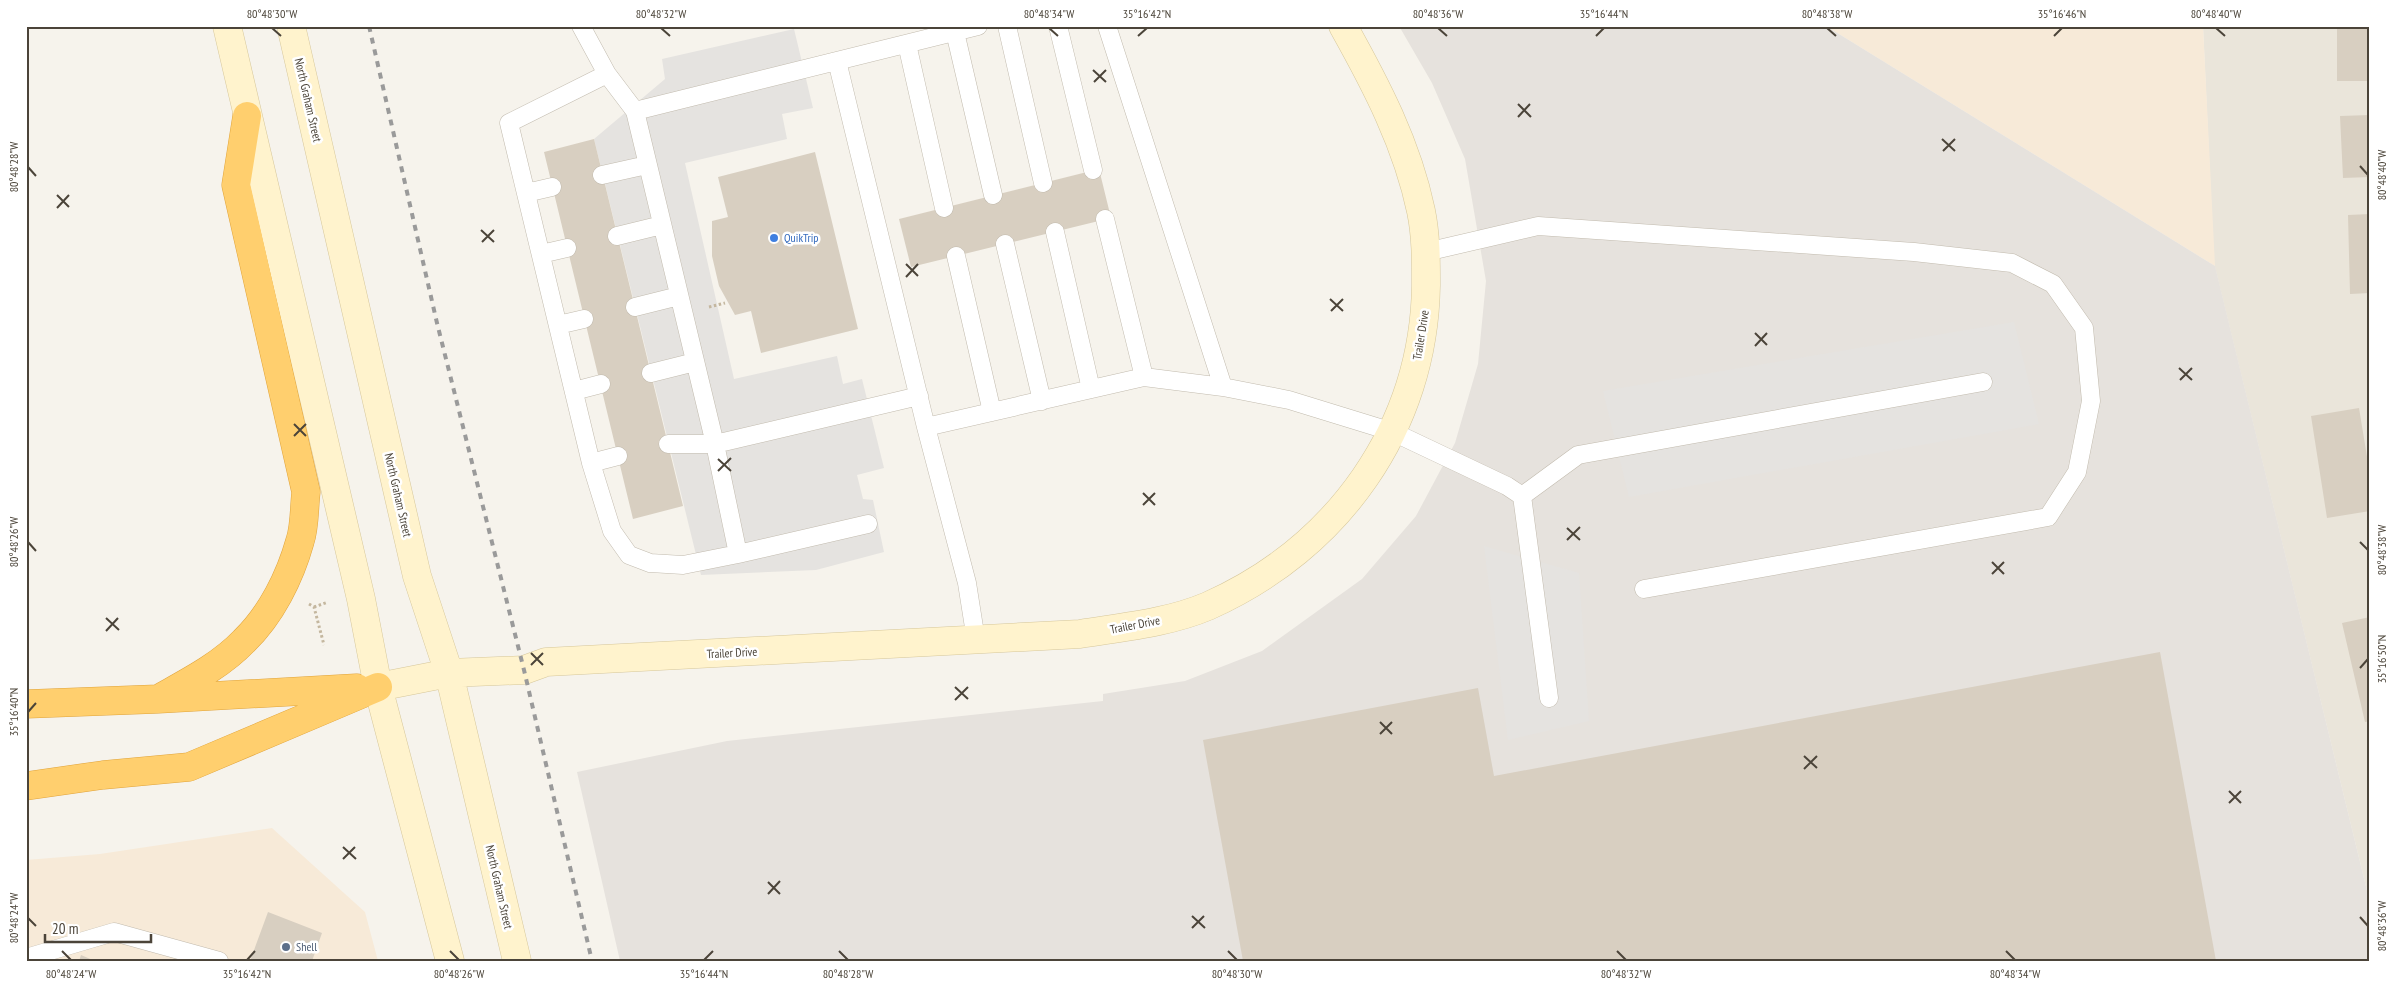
<svg xmlns="http://www.w3.org/2000/svg" width="2396" height="987" font-family="'PT Sans Narrow',sans-serif">
  <style>
    .residential { fill: #eae5da }
    .commercial { fill: #f7ead8 }
    .industrial { fill: #e6e2dd }
    .parking { fill: #e5e3e0 }
    .building { fill: #d8cfc1 }
    .lines { fill: none; stroke-linecap: round; stroke-linejoin: round }
    .lane-casing { stroke: #c2bbae; stroke-width: 19 }
    .secondary-casing { stroke: #d6c79b; stroke-width: 29 }
    .highway-casing { stroke: #e0a43c; stroke-width: 29 }
    .path { stroke: #c4b79f; stroke-width: 3; stroke-dasharray: 2.5 2.5; stroke-linecap: butt }
    .lane { stroke: #fff; stroke-width: 18 }
    .secondary { stroke: #fff3cd; stroke-width: 28 }
    .highway { stroke: #ffcf6e; stroke-width: 28 }
    .rail { stroke: #9a9a9a; stroke-width: 4; stroke-dasharray: 6 6; stroke-linecap: butt }
    .ticks { fill: none; stroke: #4b4439; stroke-width: 2 }
    .shop-dot { fill: #3f7fe0; stroke: #fff; stroke-width: 2 }
    .service-dot { fill: #5c6f8a; stroke: #fff; stroke-width: 2 }
    .labels { text-anchor: middle; stroke-width: 5; stroke-linejoin: round; paint-order: stroke }
    .street-label { font-size: 12px; fill: #4b4439; stroke: #fff }
    .shop-label { font-size: 12px; fill: #366cbe; stroke: #fff; text-anchor: start }
    .service-label { font-size: 12px; fill: #4e5e75; stroke: #fff; text-anchor: start }
    .neatline { fill: none; stroke: #4b4439; stroke-width: 2 }
    .ticks-label { font-size: 12px; text-anchor: middle; fill: #4b4439 }
  </style>
  <rect width="100%" height="100%" fill="#f6f3ec"/>
  <!-- residential -->
  <path class="residential" d="M2203,26H2370V903L2214,263Z"/>
  <!-- commercial -->
  <path class="commercial" d="M1826,26H2203L2215,266Z
    M272,828L365,912L378,961H26V860L100,854Z"/>
  <!-- industrial -->
  <path class="industrial" d="M1399,26H1826L2215,266L2370,903V961H620L577,772L727,741L1103,701V694L1185,681L1262,651L1362,579L1416,516L1455,443L1478,364L1486,281L1465,159L1432,83Z"/>
  <!-- parking -->
  <path class="parking" d="M794,29L813,108L782,114L787,139L685,163L734,379L837,356L843,384L862,379L884,468L857,475L863,499L873,500L884,552L816,570L701,575L594,139L665,79L662,59Z
    M2014,322L2039,424L1629,497L1603,391Z
    M1484,546L1579,573L1589,721L1508,740Z"/>
  <!-- building -->
  <path class="building" d="M2337,26H2370V81H2337Z
    M2370,115V177L2343,178L2340,116Z
    M594,139L683,506L633,519L544,152Z
    M815,152L858,329L761,353L751,311L735,315L719,286L712,256V221L728,217L718,177Z
    M1099,169L1111,218L911,267L899,219Z
    M2370,214V293L2350,294L2348,215Z
    M2359,408L2370,475V511L2327,518L2311,416Z
    M2370,617V721L2365,722L2342,623Z
    M2160,652L2216,961H1243L1203,740L1478,688L1494,776Z
    M268,912L322,933L312,961H250Z
    M81,955L95,961H79Z"/>
  <g class="lines">
    <defs>
      <path id="lane" d="M581,26L607,74L635,111L715,444L738,554L868,524
        M1007,26L1043,183
        M1058,26L1093,170
        M1107,26L1223,387
        M955,32L993,195
        M907,44L944,208
        M837,61L926,427L967,583L976,640
        M607,74L509,123L591,463L612,531L629,555L650,563L683,565L738,554
        M635,111L978,26
        M602,175L647,165
        M526,193L552,187
        M1105,219L1144,377
        M1055,232L1091,389
        M617,236L662,225
        M1005,244L1042,401
        M1426,252L1538,226L1914,252L2012,263L2053,284L2084,328L2091,401L2077,472L2048,517L1644,589
        M541,254L567,248
        M956,256L992,412
        M635,307L679,296
        M558,325L584,319
        M651,373L695,362
        M574,391L601,384
        M926,427L1144,377L1223,387L1289,400L1393,432L1507,486L1522,496L1578,455L1983,382
        M668,444H715L919,396
        M591,463L618,456
        M1522,496L1549,698
        M26,958L114,932L219,961"/>
      <path id="secondary" d="M227,26L361,599L378,687L450,961
        M291,26L417,576L449,673L517,961
        M378,687L449,673L524,670L546,662L1080,634C1123,627 1168,623 1208,606C1338,548 1424,428 1426,285C1426,260 1426,235 1421,211C1407,144 1376,85 1343,26"/>
      <path id="highway" d="M158,699C188,682 220,666 244,641C271,615 290,577 300,541C305,526 304,508 306,492L236,185L247,116
        M26,704L158,699L357,688
        M26,786L103,775L189,767L378,687"/>
    </defs>
    <!-- lane casing -->
    <use href="#lane" class="lane-casing"/>
    <!-- secondary casing -->
    <use href="#secondary" class="secondary-casing"/>
    <!-- highway casing -->
    <use href="#highway" class="highway-casing"/>
    <!-- path -->
    <path class="path" d="M709,307L725,303
      M309,604L314,607L324,645
      M314,607L328,602"/>
    <!-- lane -->
    <use href="#lane" class="lane"/>
    <!-- secondary -->
    <use href="#secondary" class="secondary"/>
    <!-- highway -->
    <use href="#highway" class="highway"/>
    <!-- rail -->
    <path class="rail" d="M369,26L437,323L524,670L592,961"/>
  </g>
  <!-- ticks -->
  <path class="ticks" d="M272,28L281,36M661,28L670,36M1049,28L1058,36M1438,28L1447,36M1827,28L1836,36M2216,28L2225,36M1138,36L1147,28M1596,36L1604,28M2054,36L2062,28M1093,70L1106,82M1094,82L1106,70M1518,104L1531,117M1518,117L1530,104M1942,139L1955,151M1943,151L1955,139M2360,166L2368,175M28,167L36,176M57,195L69,207M57,208L69,195M481,230L494,242M482,242L494,230M906,264L918,276M906,277L918,264M1330,299L1343,311M1331,311L1343,299M1755,333L1767,345M1755,346L1767,333M2179,368L2192,380M2180,380L2192,368M294,424L306,436M294,436L306,424M718,459L731,471M718,471L731,458M1143,493L1155,505M1143,505L1155,493M1567,528L1580,540M1567,540L1580,527M28,542L36,551M2360,542L2368,550M1992,562L2004,574M1992,574L2004,562M106,618L119,630M106,631L118,618M531,653L543,665M531,665L543,653M2360,668L2368,659M955,687L968,699M955,700L968,687M28,712L36,703M1380,722L1392,734M1380,734L1392,722M1804,756L1817,768M1804,769L1817,756M2229,791L2241,803M2229,803L2241,791M343,847L356,859M343,859L355,847M768,882L780,894M768,894L780,881M1192,916L1205,928M2360,917L2368,926M28,918L36,926M1192,928L1204,916M62,951L71,960M450,951L459,960M839,951L848,960M1228,951L1237,960M1617,951L1626,960M2006,951L2015,960M247,960L255,951M704,960L713,951"/>
  <!-- markers -->
  <circle class="shop-dot" cx="774" cy="238" r="5"/>
  <circle class="service-dot" cx="286" cy="947" r="5"/>
  <g class="labels">
    <!-- street labels -->
    <g class="street-label">
      <text transform="translate(308 100) rotate(77)" y="4">North Graham Street</text>
      <text transform="translate(1421 335) rotate(-81)" y="4">Trailer Drive</text>
      <text transform="translate(398 495) rotate(77)" y="4">North Graham Street</text>
      <text transform="translate(1135 625) rotate(-11)" y="4">Trailer Drive</text>
      <text transform="translate(732 653) rotate(-3)" y="4">Trailer Drive</text>
      <text transform="translate(499 887) rotate(77)" y="4">North Graham Street</text>
    </g>
    <!-- shop labels -->
    <g class="shop-label">
      <text x="784" y="242">QuikTrip</text>
    </g>
    <!-- service labels -->
    <g class="service-label">
      <text x="296" y="951">Shell</text>
    </g>
  </g>
  <!-- border -->
  <rect width="2396" height="987" fill="none" stroke="#ffffff" stroke-width="55"/>
  <!-- scale -->
  <path d="M45 934v8h106v-8" fill="none" stroke="#4b4439" stroke-width="2.5"/>
  <text x="52" y="934" font-size="15" fill="#4b4439" stroke="#ffffff" stroke-width="4" paint-order="stroke">20 m</text>
  <rect x="28" y="28" width="2340" height="932" class="neatline"/>
  <g class="ticks-label">
    <text x="272" y="18">80°48'30"W</text>
    <text x="661" y="18">80°48'32"W</text>
    <text x="1049" y="18">80°48'34"W</text>
    <text x="1147" y="18">35°16'42"N</text>
    <text x="1438" y="18">80°48'36"W</text>
    <text x="1604" y="18">35°16'44"N</text>
    <text x="1827" y="18">80°48'38"W</text>
    <text x="2062" y="18">35°16'46"N</text>
    <text x="2216" y="18">80°48'40"W</text>
    <text transform="translate(14 167) rotate(-90)" y="4">80°48'28"W</text>
    <text transform="translate(2382 175) rotate(-90)" y="4">80°48'40"W</text>
    <text transform="translate(14 542) rotate(-90)" y="4">80°48'26"W</text>
    <text transform="translate(2382 550) rotate(-90)" y="4">80°48'38"W</text>
    <text transform="translate(2382 659) rotate(-90)" y="4">35°16'50"N</text>
    <text transform="translate(14 712) rotate(-90)" y="4">35°16'40"N</text>
    <text transform="translate(14 918) rotate(-90)" y="4">80°48'24"W</text>
    <text transform="translate(2382 926) rotate(-90)" y="4">80°48'36"W</text>
    <text x="71" y="978">80°48'24"W</text>
    <text x="247" y="978">35°16'42"N</text>
    <text x="459" y="978">80°48'26"W</text>
    <text x="704" y="978">35°16'44"N</text>
    <text x="848" y="978">80°48'28"W</text>
    <text x="1237" y="978">80°48'30"W</text>
    <text x="1626" y="978">80°48'32"W</text>
    <text x="2015" y="978">80°48'34"W</text>
  </g>
</svg>
